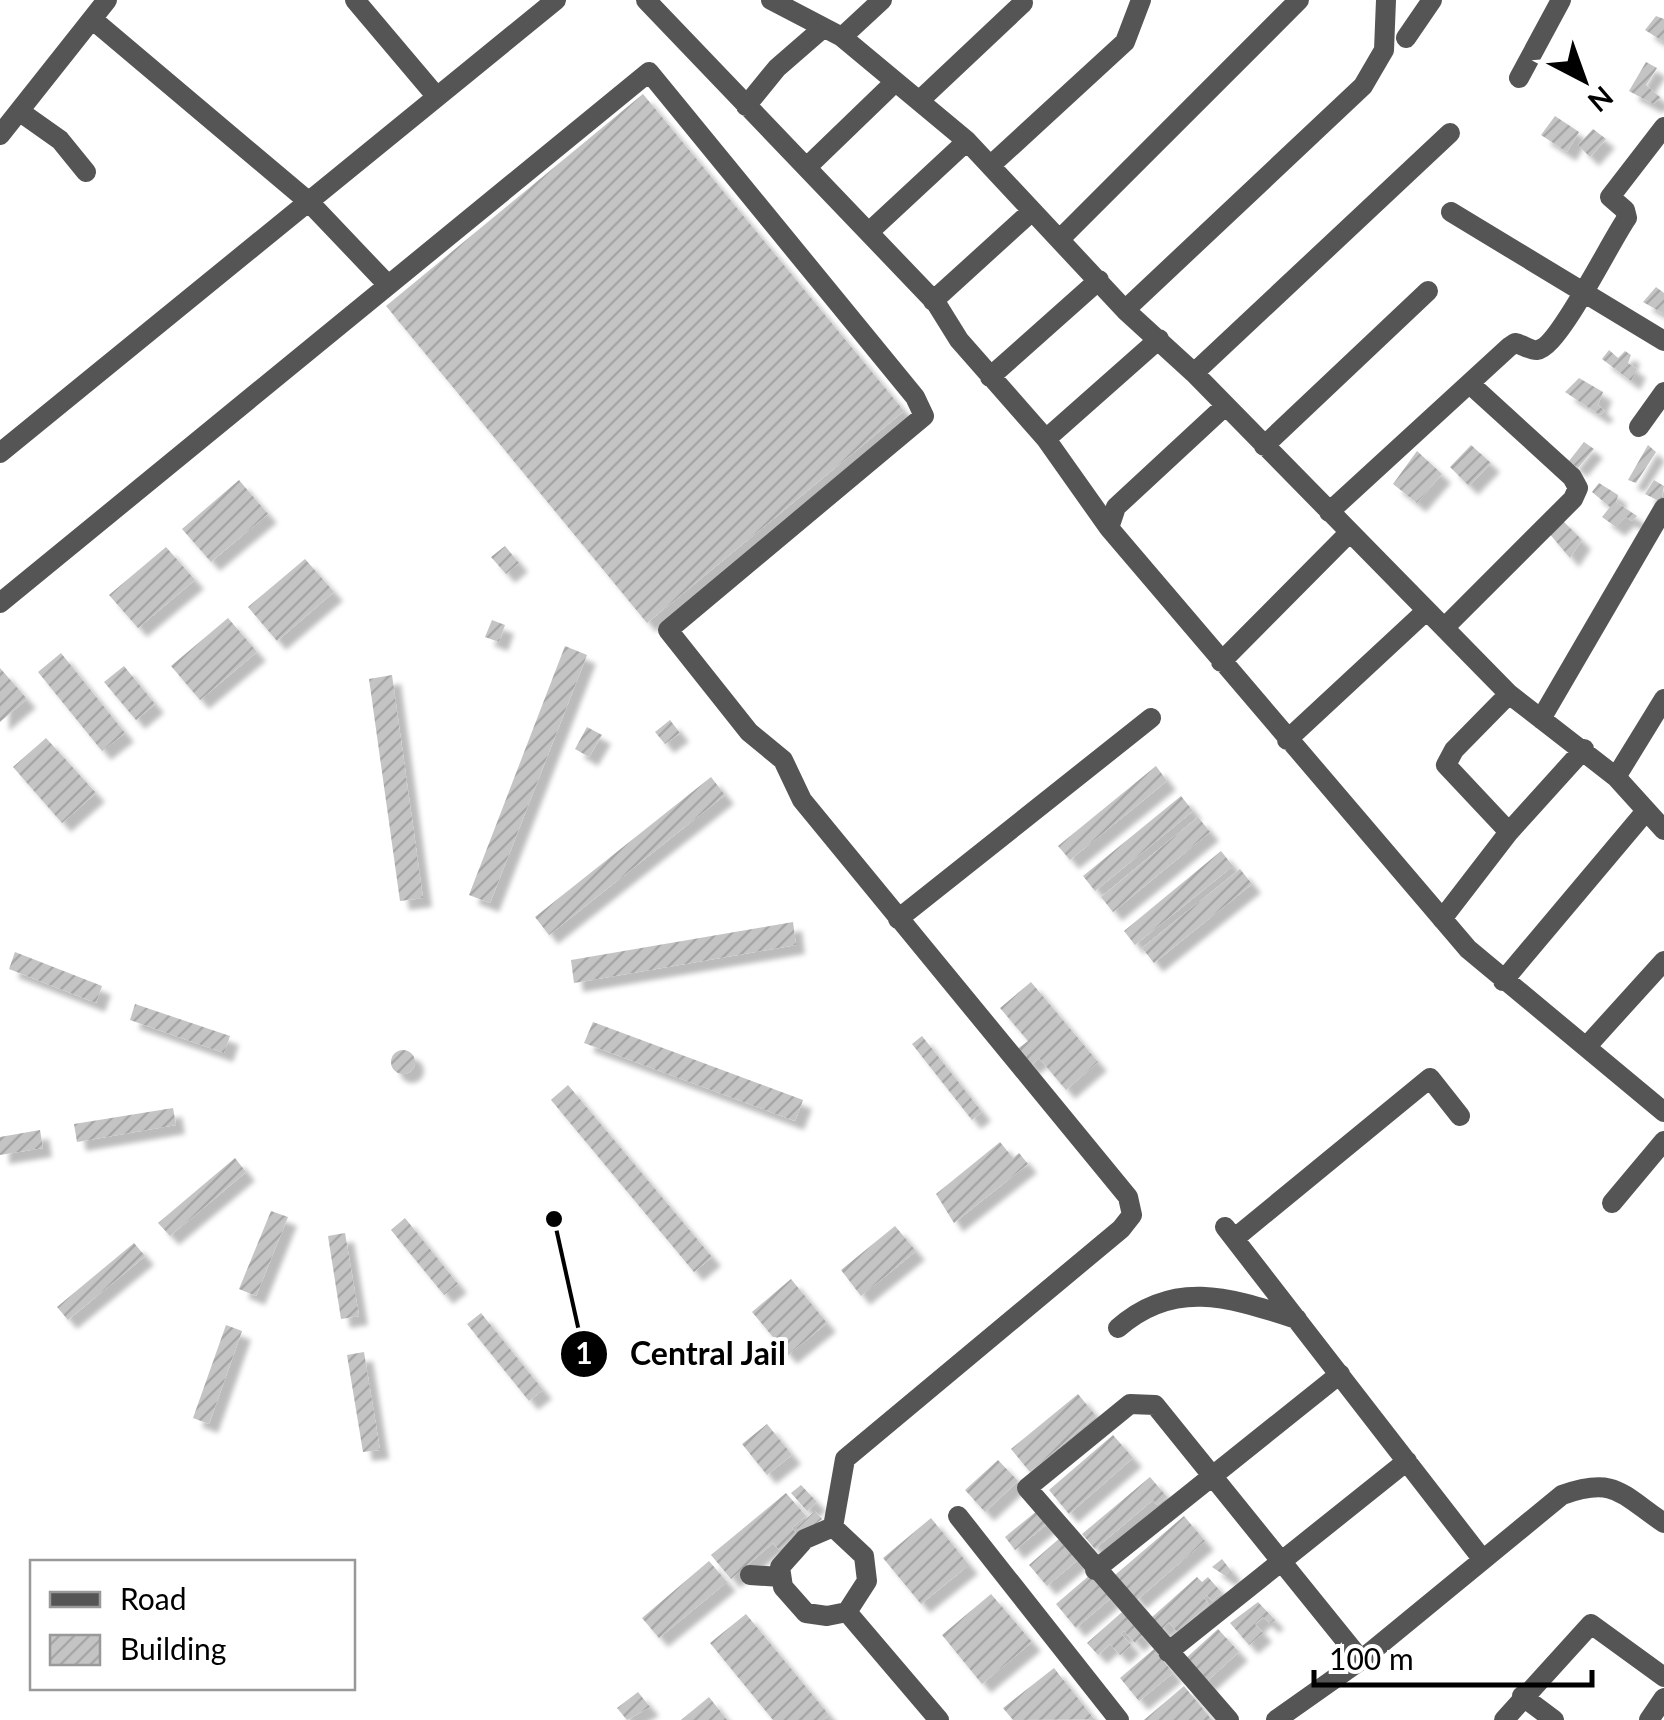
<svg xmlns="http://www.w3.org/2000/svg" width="1664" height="1720" font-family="Lato,sans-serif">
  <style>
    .building { fill: url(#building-hatch); filter: url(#shadow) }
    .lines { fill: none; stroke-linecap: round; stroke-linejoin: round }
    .minor { stroke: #555; stroke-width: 20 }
    .tertiary { stroke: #555; stroke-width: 20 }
    .leader { fill: none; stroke: #000; stroke-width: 4 }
    .callout-dot { fill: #000; stroke: #fff; stroke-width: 4 }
    .mark-label { font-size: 30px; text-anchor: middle; font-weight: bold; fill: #fff }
    .callout-label { font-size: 32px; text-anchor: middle; font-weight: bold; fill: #000; stroke: #fff; stroke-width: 8; stroke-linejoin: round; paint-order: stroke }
  </style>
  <defs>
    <pattern id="building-hatch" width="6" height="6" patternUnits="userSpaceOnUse" patternTransform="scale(2.5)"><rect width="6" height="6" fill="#c4c4c4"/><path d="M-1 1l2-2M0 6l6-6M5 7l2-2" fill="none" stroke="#a7a7a7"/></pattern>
    <filter id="shadow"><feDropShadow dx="9" dy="9" stdDeviation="2.5" flood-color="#0004"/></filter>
  </defs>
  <rect width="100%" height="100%" fill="#fff"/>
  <!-- building -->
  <path class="building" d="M1656,16L1664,19V42L1645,30Z
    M1646,62L1657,68L1646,85L1661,98L1653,104L1629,91Z
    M643,94L904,411L647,623L386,306Z
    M1555,116L1579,132L1567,152L1541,135Z
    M1593,129L1606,139L1590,157L1578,145Z
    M1656,287L1664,293V314L1643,302Z
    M1609,350L1618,358L1625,351L1631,355L1628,363L1637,369L1631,381L1602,359Z
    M1579,378L1603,392L1598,405L1605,411L1600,415L1565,392Z
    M1584,442L1594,449L1578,468L1569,461Z
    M1471,445L1491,463L1469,486L1450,467Z
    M1648,445L1656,452L1636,483L1628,480Z
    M1417,451L1442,474L1417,503L1393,484Z
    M239,480L268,514L211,562L182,529Z
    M1654,480L1664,486L1661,502L1645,494Z
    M1599,483L1618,495L1616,502L1637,516L1632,521L1626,517L1616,527L1602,517L1610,507L1592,492Z
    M1560,518L1582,540L1570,558L1548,532Z
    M505,546L519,563L506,574L491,557Z
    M166,547L195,580L138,628L109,595Z
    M305,559L334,592L277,641L248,607Z
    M228,618L257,652L200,700L171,666Z
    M492,620L505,625L499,642L485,637Z
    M565,646L587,655L490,903L469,895Z
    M61,653L125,733L102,751L38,672Z
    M124,666L155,704L136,720L104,682Z
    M0,668L27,699L0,722Z
    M392,675L423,898L400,901L369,679Z
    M670,720L680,733L665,744L655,732Z
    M587,727L602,735L589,757L575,749Z
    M46,738L96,793L62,823L13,767Z
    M1156,766L1167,781L1070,860L1058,846Z
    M711,777L725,795L549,935L535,917Z
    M1181,796L1193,811L1095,891L1083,876Z
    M1198,817L1210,832L1113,912L1101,897Z
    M1221,851L1233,866L1135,945L1124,931Z
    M1240,869L1252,884L1154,963L1142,948Z
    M793,922L796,945L574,983L571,960Z
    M15,952L102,986L96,1003L9,969Z
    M1031,982L1098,1062L1066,1090L1039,1058L1030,1066L1016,1050L1028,1041L1000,1008Z
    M135,1004L230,1036L224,1053L130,1020Z
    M593,1022L803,1100L795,1121L584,1043Z
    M922,1036L982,1112L972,1120L912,1044Z
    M391 1062a12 12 0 1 1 24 0a12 12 0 1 1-24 0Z
    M568,1085L712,1257L694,1272L551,1100Z
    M173,1108L176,1125L77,1142L74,1124Z
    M40,1130L43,1148L0,1155V1137Z
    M1000,1142L1013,1158L1019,1153L1028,1164L954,1223L936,1194Z
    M235,1158L246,1172L170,1236L158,1223Z
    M271,1211L288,1217L256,1296L239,1289Z
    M405,1218L458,1284L444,1295L391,1230Z
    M895,1226L916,1251L861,1296L841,1270Z
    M345,1233L359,1316L341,1319L328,1236Z
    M134,1243L145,1256L68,1320L57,1307Z
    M791,1279L827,1323L788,1355L752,1312Z
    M481,1313L543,1390L529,1401L467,1324Z
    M226,1325L242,1331L209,1424L193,1418Z
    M364,1352L380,1450L363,1452L347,1355Z
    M1078,1394L1096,1416L1030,1472L1011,1449Z
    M767,1424L792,1455L767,1475L742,1444Z
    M1113,1435L1133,1458L1069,1514L1049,1490Z
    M998,1460L1018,1481L985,1512L965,1490Z
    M1150,1477L1167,1497L1157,1505L1153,1500L1095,1549L1082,1534Z
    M801,1485L817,1502L807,1511L791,1493Z
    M786,1493L806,1516L792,1528L797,1534L779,1550L773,1543L731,1579L711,1555Z
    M1038,1510L1048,1523L1015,1550L1005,1537Z
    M815,1511L822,1519L802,1535L796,1528Z
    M1184,1516L1205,1541L1137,1600L1115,1575Z
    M931,1518L969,1565L921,1604L883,1558Z
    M1061,1537L1079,1559L1047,1586L1029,1565Z
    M1222,1559L1232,1572L1227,1577L1212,1567Z
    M709,1561L727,1582L659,1638L642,1618Z
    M1091,1574L1111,1598L1076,1628L1056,1604Z
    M1197,1577L1202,1582L1208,1577L1222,1593L1212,1601L1207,1595L1204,1598L1209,1604L1177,1632L1169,1622L1161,1630L1151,1618Z
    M991,1594L1032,1642L982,1684L942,1635Z
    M1258,1602L1275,1620L1270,1624L1263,1617L1255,1624L1263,1633L1249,1645L1230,1623Z
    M1122,1612L1143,1635L1135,1643L1124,1631L1121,1634L1131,1645L1120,1655L1110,1644L1098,1655L1087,1643Z
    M746,1614L829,1715L823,1720H773L710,1643Z
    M1218,1629L1239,1652L1205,1683L1184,1660Z
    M1154,1649L1173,1673L1139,1701L1120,1678Z
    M1054,1668L1094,1719L1013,1720L1003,1708Z
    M1184,1686L1212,1720H1144Z
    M638,1692L650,1707L627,1720L617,1708Z
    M709,1697L727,1720H681Z"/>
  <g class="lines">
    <!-- minor -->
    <path class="minor" d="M355,0L437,97
      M646,0L936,303L959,340L1046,439L1109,528L1468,949L1664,1112
      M771,0L842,37L967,141L1125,310L1194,373L1509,694L1616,777L1664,830
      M92,19L309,202L388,285
      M842,37L882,0
      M1406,38L1432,0
      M1519,78L1561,0
      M919,101L1023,3
      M746,106L777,68L823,28
      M19,111L60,140L86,172
      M0,135L107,0
      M991,165L1125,42L1141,0
      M808,166L895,82
      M1451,212L1664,341
      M869,232L967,141
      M1062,237L1299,0
      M933,301L1032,211
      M1125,310L1363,86L1384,50L1386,0
      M1194,373L1450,133
      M990,377L1099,280
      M1639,427L1664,392
      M1046,439L1159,339
      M1264,446L1428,291
      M0,453L556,0
      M1329,512L1509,347L1515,343C1522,344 1531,351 1537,350C1559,348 1612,238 1627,218L1625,210L1610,197L1664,127
      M1109,528L1116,507L1224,407
      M0,603L649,72L915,397L924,416L668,630L749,732L783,760L802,800L1128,1197L1132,1215L1121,1229L845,1459L833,1527L864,1556L867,1581L847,1612L827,1616L806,1613L783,1587L780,1567L805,1539L833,1527
      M1444,628L1573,499L1578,488L1572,477L1470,384
      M1221,662L1349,533
      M1509,694L1454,750L1446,765L1509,832
      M1541,719L1664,508
      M1287,740L1426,611
      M1616,777L1664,699
      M898,919L1151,718
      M1442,919L1509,832L1584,749
      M1503,981L1646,811
      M1587,1046L1664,961
      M1612,1203L1664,1141
      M1225,1227L1483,1560
      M1235,1238L1430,1078L1460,1116
      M1118,1328C1175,1278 1231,1298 1297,1319
      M958,1516L1119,1720
      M1095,1570L1340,1374
      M750,1575L781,1577
      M847,1612L939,1720
      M1168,1652L1407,1461
      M1522,1696L1554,1720
      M1229,1720L1027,1488L1130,1404L1155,1405L1361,1660
      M1276,1720L1361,1660L1562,1495C1615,1476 1621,1494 1664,1523
      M1504,1720L1591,1624L1664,1677"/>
    <!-- tertiary -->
    <path class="tertiary" d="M1649,1720L1664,1698"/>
  </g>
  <!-- callouts -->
  <path class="leader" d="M554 1219L584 1354"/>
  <g class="callout-dot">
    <circle cx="554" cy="1219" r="10"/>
    <circle cx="584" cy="1354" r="25"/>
  </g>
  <g class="mark-label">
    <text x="584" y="1364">1</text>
  </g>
  <g class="callout-label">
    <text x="708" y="1365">Central Jail</text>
  </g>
  <!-- legend -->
  <rect x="30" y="1560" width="325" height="130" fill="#ffffff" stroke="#999999" stroke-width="2.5"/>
  <rect x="50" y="1592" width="50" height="15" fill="#555555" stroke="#999999" stroke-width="2.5"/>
  <text x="120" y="1610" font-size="30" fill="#000000">Road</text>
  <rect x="50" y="1635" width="50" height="30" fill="url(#building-hatch)" stroke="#999999" stroke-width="2.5"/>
  <text x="120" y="1660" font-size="30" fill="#000000">Building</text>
  <!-- north arrow -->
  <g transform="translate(1584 80) rotate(139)" stroke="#ffffff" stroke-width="8" paint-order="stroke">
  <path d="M0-8L18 38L0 25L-18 38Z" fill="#000000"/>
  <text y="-15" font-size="28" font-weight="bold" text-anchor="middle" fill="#000000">N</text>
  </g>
  <!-- scale -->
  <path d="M1314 1670v15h278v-15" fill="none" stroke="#000000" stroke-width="5"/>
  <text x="1329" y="1670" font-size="30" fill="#000000" stroke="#ffffff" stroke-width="8" paint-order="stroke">100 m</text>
</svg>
